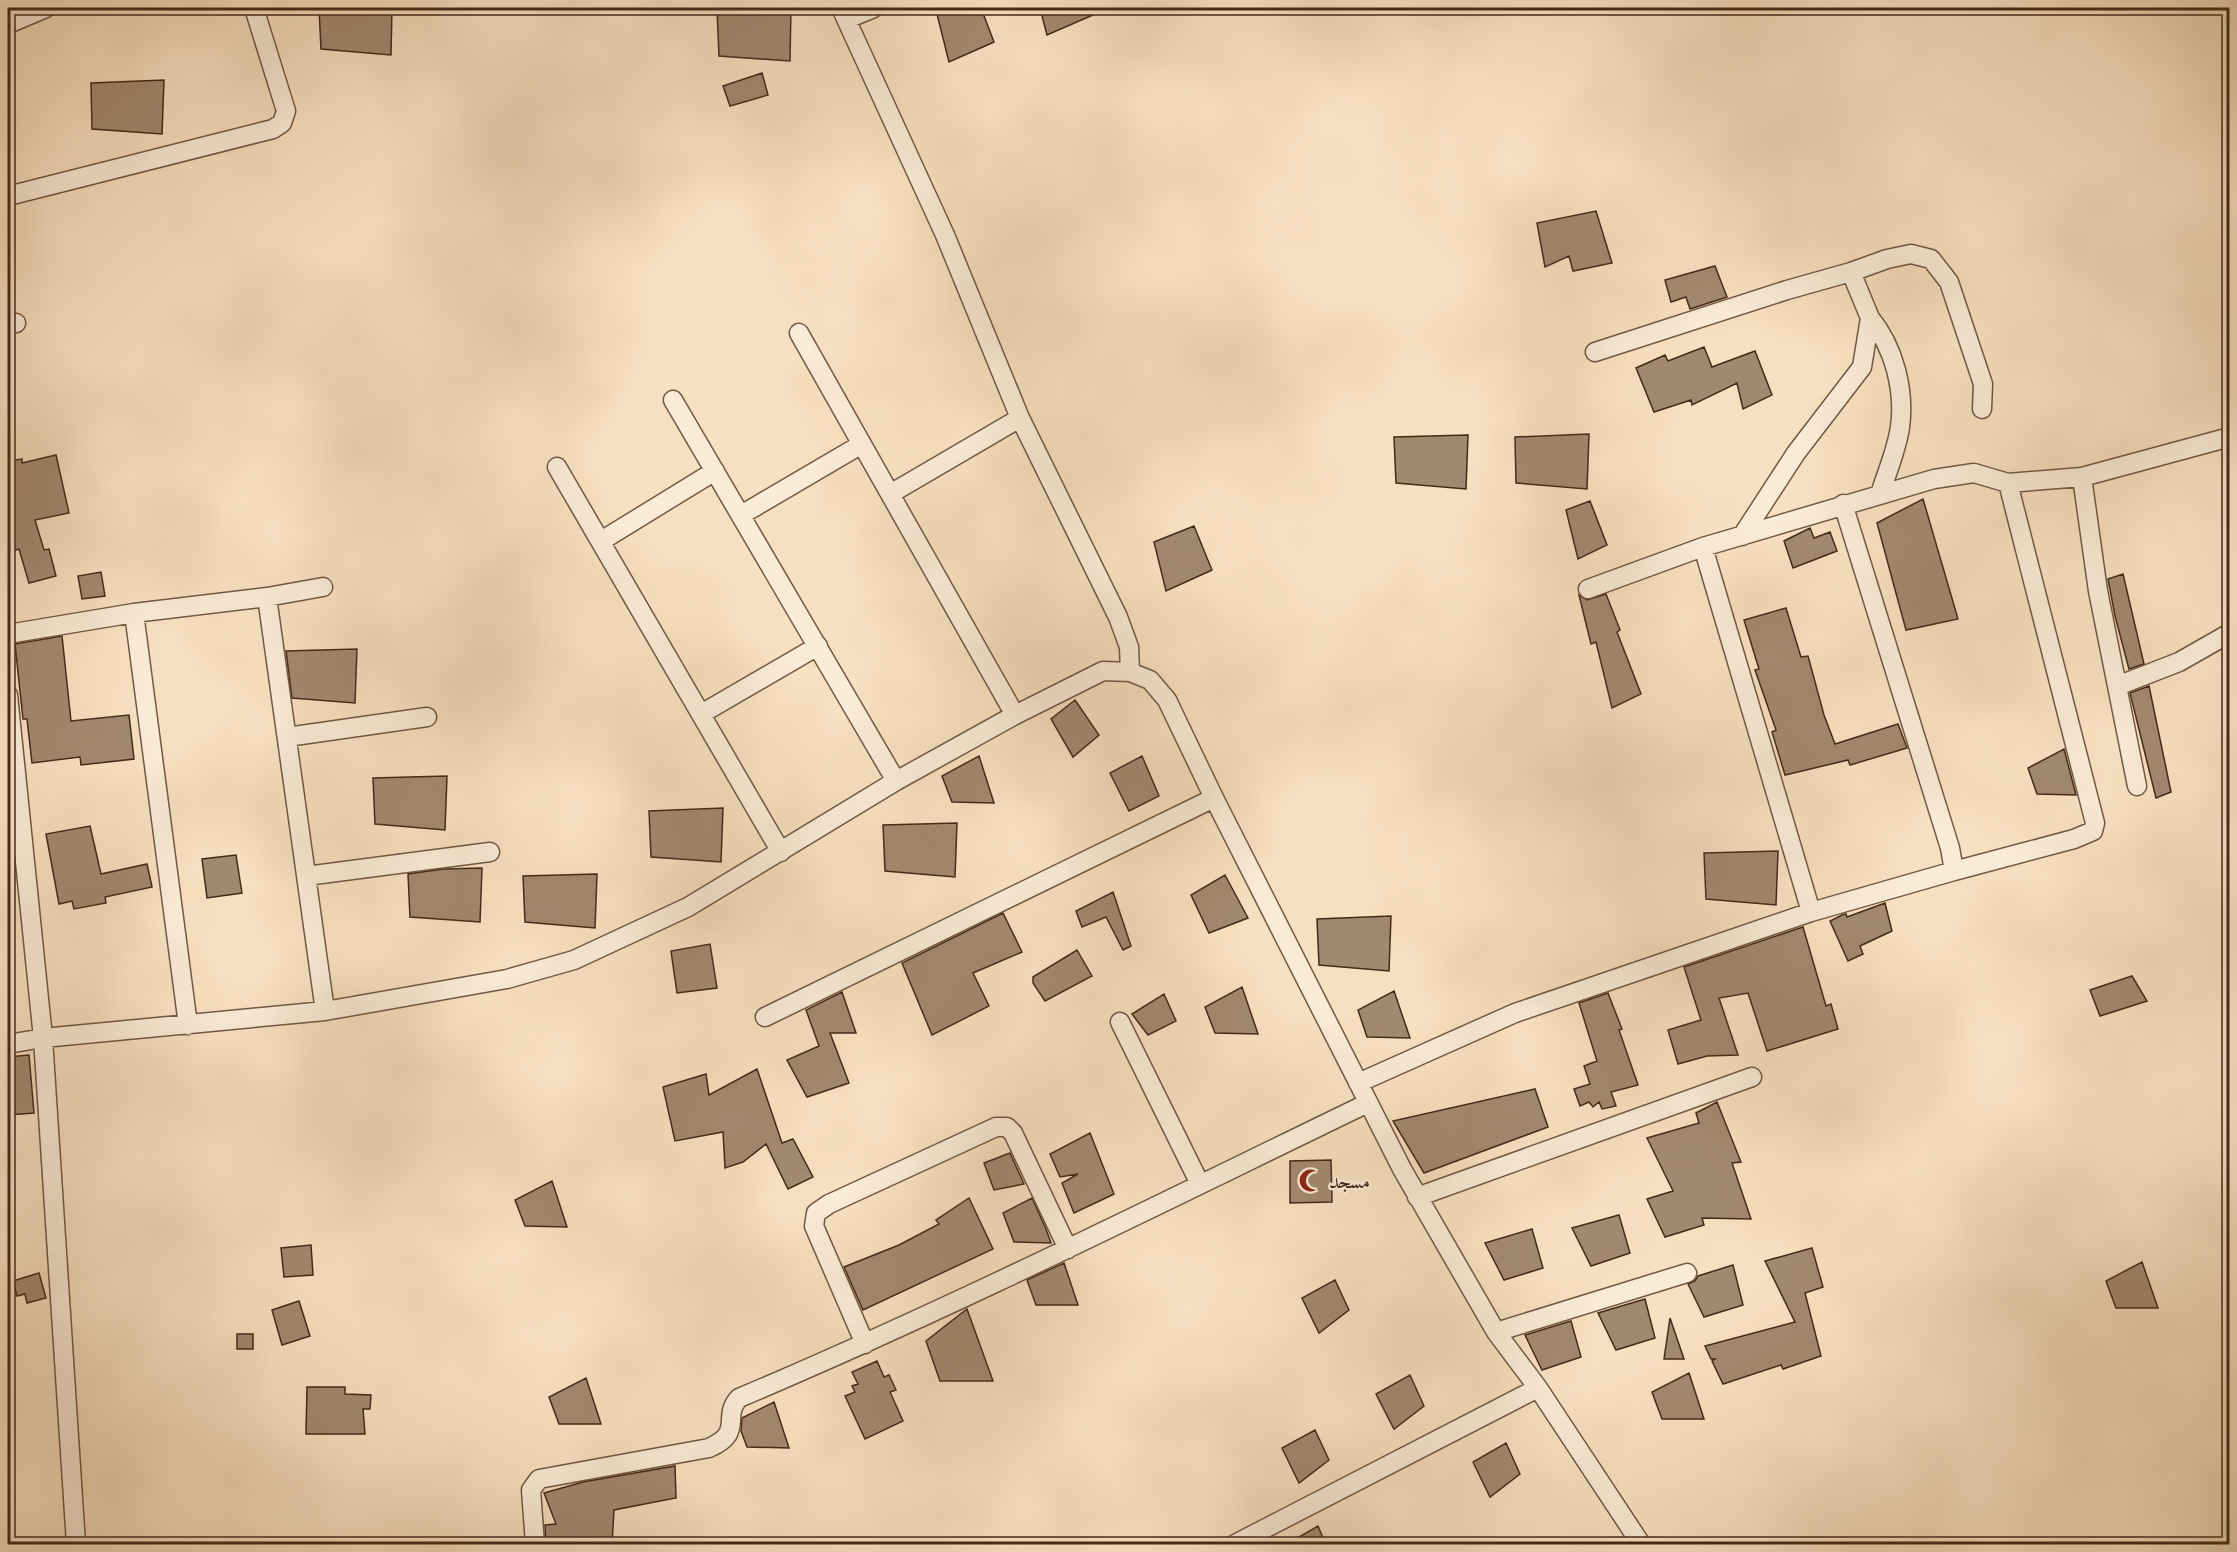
<svg xmlns="http://www.w3.org/2000/svg" width="2237" height="1552" font-family="Alegreya,Amiri,serif">
  <style>
    .building { fill: #a18970; stroke: #432a19; stroke-width: 1.5 }
    .lines { fill: none; stroke-linecap: round; stroke-linejoin: round }
    .minor-casing { stroke: #705843; stroke-width: 21 }
    .minor { stroke: #faebd7; stroke-width: 18 }
    .labels { text-anchor: middle; stroke-width: 4.5; stroke-linejoin: round; paint-order: stroke }
    .poi-label { font-size: 21px; fill: #432a19; stroke: #faebd7; text-anchor: start }
  </style>
  <rect width="100%" height="100%" fill="#f7e0c1"/>
  <filter id="stains"><feTurbulence type="fractalNoise" baseFrequency=".00333" numOctaves="4"/><feColorMatrix values="0 0 0 0 .2 0 0 0 0 .09 0 0 0 0 .02 0 0 0 .5 -.17"/></filter>
  <radialGradient id="worn" r=".72"><stop offset=".6" stop-color="#630" stop-opacity="0"/><stop offset="1" stop-color="#630" stop-opacity=".3"/></radialGradient>
  <!-- building -->
  <path class="building" d="M319,8H392L391,55L321,49Z
    M791,8L790,61L719,56L717,10Z
    M951,8H981L994,42L949,62L937,14Z
    M1040,8H1109L1047,35Z
    M762,73L768,95L730,106L723,86Z
    M164,80L162,134L92,129L91,83Z
    M1596,211L1612,263L1573,271L1569,256L1545,267L1537,223Z
    M1715,266L1727,297L1690,309L1686,297L1671,302L1665,280Z
    M1704,347L1712,367L1755,351L1772,395L1743,409L1737,383L1692,405L1691,400L1654,412L1636,368L1665,355L1668,361Z
    M1589,434L1587,489L1516,483L1515,437Z
    M1468,435L1466,489L1396,483L1394,437Z
    M56,455L69,513L35,520L44,550L49,549L56,576L29,583L19,549L12,551L8,536V461L22,459V463Z
    M1923,499L1958,619L1906,630L1877,523Z
    M1590,501L1607,545L1578,559L1566,510Z
    M1194,526L1212,570L1166,591L1154,542Z
    M1810,528L1814,538L1830,532L1837,551L1793,568L1784,541Z
    M101,572L105,596L82,599L78,576Z
    M2123,574L2144,664L2129,669L2115,616L2108,579Z
    M1606,594L1620,630L1617,632L1641,694L1612,708L1596,642L1591,644L1579,595L1587,600Z
    M1786,608L1801,657L1808,656L1824,715L1835,744L1898,724L1907,748L1850,765L1848,760L1785,775L1772,732L1776,730L1755,670L1759,669L1744,620Z
    M62,636L71,721L129,715L134,759L81,765L80,757L32,763L27,719H23L15,644Z
    M357,649L355,703L292,698L286,651Z
    M2149,686L2171,792L2156,798L2130,693Z
    M1075,700L1099,735L1073,757L1051,719Z
    M2064,749L2076,795L2037,794L2028,768Z
    M979,756L994,803L952,802L942,776Z
    M1142,756L1159,796L1129,811L1110,773Z
    M447,776L445,830L375,824L373,778Z
    M723,808L721,862L651,857L649,811Z
    M957,823L955,877L885,871L883,825Z
    M90,826L101,874L147,864L152,887L105,897L106,903L74,909L72,901L59,904L46,834Z
    M1778,851L1776,905L1706,899L1704,853Z
    M236,855L242,893L207,898L202,859Z
    M482,868L480,922L410,917L408,874L443,869Z
    M597,874L595,928L525,922L523,876Z
    M1225,875L1248,918L1209,933L1191,895Z
    M1113,892L1131,946L1123,950L1106,917L1082,927L1076,911Z
    M1885,903L1892,931L1860,946L1863,954L1848,961L1830,921L1842,915L1846,914L1847,917Z
    M1003,913L1022,952L973,973L989,1006L932,1035L902,963Z
    M1391,916L1389,971L1319,965L1317,919Z
    M1803,927L1826,1006L1831,1004L1838,1029L1767,1051L1748,993L1719,998L1738,1055L1707,1056L1678,1064L1668,1030L1701,1020L1684,967Z
    M710,944L717,988L677,993L671,951Z
    M1077,950L1092,976L1045,1001L1033,983V977Z
    M2132,976L2147,1001L2100,1016L2090,990Z
    M1242,987L1258,1034L1215,1033L1205,1007Z
    M1394,991L1410,1038L1367,1037L1358,1010Z
    M842,992L856,1033H830L849,1083L807,1097L787,1060L819,1046L806,1010Z
    M1608,993L1622,1029L1619,1030L1638,1085L1611,1092L1616,1106L1602,1109L1599,1102L1593,1107L1589,1102L1580,1106L1574,1089L1590,1084L1584,1066L1597,1061L1579,1003Z
    M1164,994L1176,1021L1148,1035L1132,1014Z
    M29,1055L34,1113L8,1115V1057Z
    M757,1069L782,1143L793,1139L813,1177L788,1189L766,1144L743,1162L725,1168L723,1132L675,1141L663,1087L706,1074L709,1095Z
    M1535,1089L1548,1127L1424,1173L1393,1121Z
    M1717,1102L1741,1162L1732,1163L1751,1219L1702,1218L1704,1225L1665,1237L1647,1199L1673,1191L1647,1138L1699,1123L1696,1113Z
    M1090,1133L1114,1194L1074,1213L1062,1183L1078,1174L1060,1177L1050,1154Z
    M1010,1153L1024,1184L994,1190L984,1163Z
    M1331,1160L1332,1202L1290,1203V1161Z
    M552,1181L567,1227L525,1226L515,1200Z
    M969,1198L993,1249L863,1310L844,1267L899,1245L939,1224L936,1220Z
    M1032,1198L1046,1229L1051,1243L1014,1242L1003,1213Z
    M1619,1215L1630,1253L1591,1266L1572,1228Z
    M1532,1229L1543,1268L1504,1280L1485,1243Z
    M311,1245L313,1275L284,1277L281,1248Z
    M1812,1248L1823,1287L1805,1293L1821,1356L1783,1369L1781,1365L1723,1384L1712,1361L1715,1359H1711L1705,1346L1795,1322L1765,1261Z
    M2142,1262L2158,1308H2116L2106,1281Z
    M1064,1263L1078,1305H1036L1027,1280Z
    M1733,1265L1743,1305L1704,1317L1688,1284L1695,1281L1698,1276Z
    M39,1273L46,1298L27,1303L25,1294L17,1296L13,1281Z
    M1335,1280L1349,1310L1319,1333L1302,1298Z
    M1645,1299L1655,1338L1616,1350L1598,1313Z
    M299,1301L310,1336L282,1345L272,1310Z
    M967,1309L993,1381H940L926,1341Z
    M1670,1318L1684,1359H1664Z
    M1571,1321L1581,1357L1542,1370L1525,1335Z
    M237,1334H253V1349H237Z
    M877,1361L884,1377L889,1375L896,1390L890,1392L903,1421L865,1439L845,1396L855,1392L852,1386L858,1384L852,1372Z
    M1689,1373L1704,1419H1662L1652,1392Z
    M1410,1375L1424,1406L1394,1429L1376,1394Z
    M586,1378L601,1424H559L549,1397Z
    M307,1387H345V1394L371,1395L370,1409H363L365,1434H306Z
    M774,1402L789,1448L747,1447L741,1431L742,1418Z
    M1315,1430L1329,1460L1299,1483L1282,1448Z
    M1506,1443L1520,1474L1490,1497L1473,1462Z
    M675,1466L676,1498L614,1510L612,1545H546L545,1525L556,1524L544,1493L583,1482Z
    M1318,1526L1326,1545H1285Z"/>
  <g class="lines">
    <defs>
      <path id="minor" d="M841,8L945,235L1020,418L1118,617L1129,647L1130,672
        M847,19L874,8
        M8,24L46,8
        M8,196L273,129L282,123L286,111L254,8
        M1870,318C1894,347 1905,390 1900,427C1897,449 1887,472 1880,494
        M8,325L16,323
        M799,333L1015,715
        M1595,352L1787,290L1851,272L1887,259L1911,254L1931,259L1949,282L1983,384L1982,409
        M673,400L896,781
        M557,467L781,852
        M2082,477L2098,591L2137,786
        M890,494L1020,418
        M741,515L862,444
        M1742,536L1796,453L1862,367L1870,318L1851,272
        M601,541L715,471
        M1703,547L1811,912
        M1588,589L1703,547L1934,479L1974,473L2008,483L2082,477L2230,437
        M267,597L325,1011
        M134,613L188,1025
        M8,634L134,613L267,597L323,587
        M2117,686L2179,662L2230,633
        M8,695L43,1038L76,1544
        M701,714L818,646
        M287,737L427,717
        M1954,871L2074,839L2093,831L2095,823L2008,483
        M306,876L490,852
        M765,1017L1214,798
        M1120,1022L1200,1184
        M8,1044L43,1038L325,1011L507,979L574,960L688,907L896,781L1015,715L1103,671L1130,672L1150,680L1167,700L1214,798L1402,1169L1496,1332L1538,1388L1641,1544
        M1358,1083L1515,1013L1811,912L1954,871L1950,848L1843,504
        M1417,1197L1752,1077
        M1496,1332L1687,1273
        M865,1344L814,1226L816,1213L829,1204L996,1127H1007L1013,1133L1068,1249
        M535,1544L531,1490L539,1479L709,1448C745,1432 721,1417 739,1398C952,1308 1159,1204 1368,1103
        M1235,1544L1538,1388"/>
    </defs>
    <!-- minor casing -->
    <use href="#minor" class="minor-casing"/>
    <!-- minor -->
    <use href="#minor" class="minor"/>
  </g>
  <!-- icons -->
  <defs>
    <symbol id="mosque-bare" viewBox="-9 -9 18 18"><path d="M3.5-4.9A6 6 0 1 0 3.5 4.9A5 5 0 1 1 3.5-4.9Z" fill="#8f2418" stroke="#faebd7" stroke-width="2.5" paint-order="stroke"/></symbol>
  </defs>
  <g fill-rule="evenodd">
    <use href="#mosque-bare" x="1294" y="1164" width="33" height="33"/>
  </g>
  <g class="labels">
    <!-- poi labels -->
    <g class="poi-label">
      <text x="1329" y="1188">مسجد</text>
    </g>
  </g>
  <!-- margin -->
  <rect width="2237" height="1552" fill="none" stroke="#f7e0c1" stroke-width="30"/>
  <rect x="9" y="9" width="2219" height="1534" fill="none" stroke="#432a19" stroke-width="3"/>
  <rect x="15" y="15" width="2207" height="1522" fill="none" stroke="#432a19" stroke-width="1.5"/>
  <rect width="100%" height="100%" filter="url(#stains)"/>
  <rect width="100%" height="100%" fill="url(#worn)"/>
</svg>
